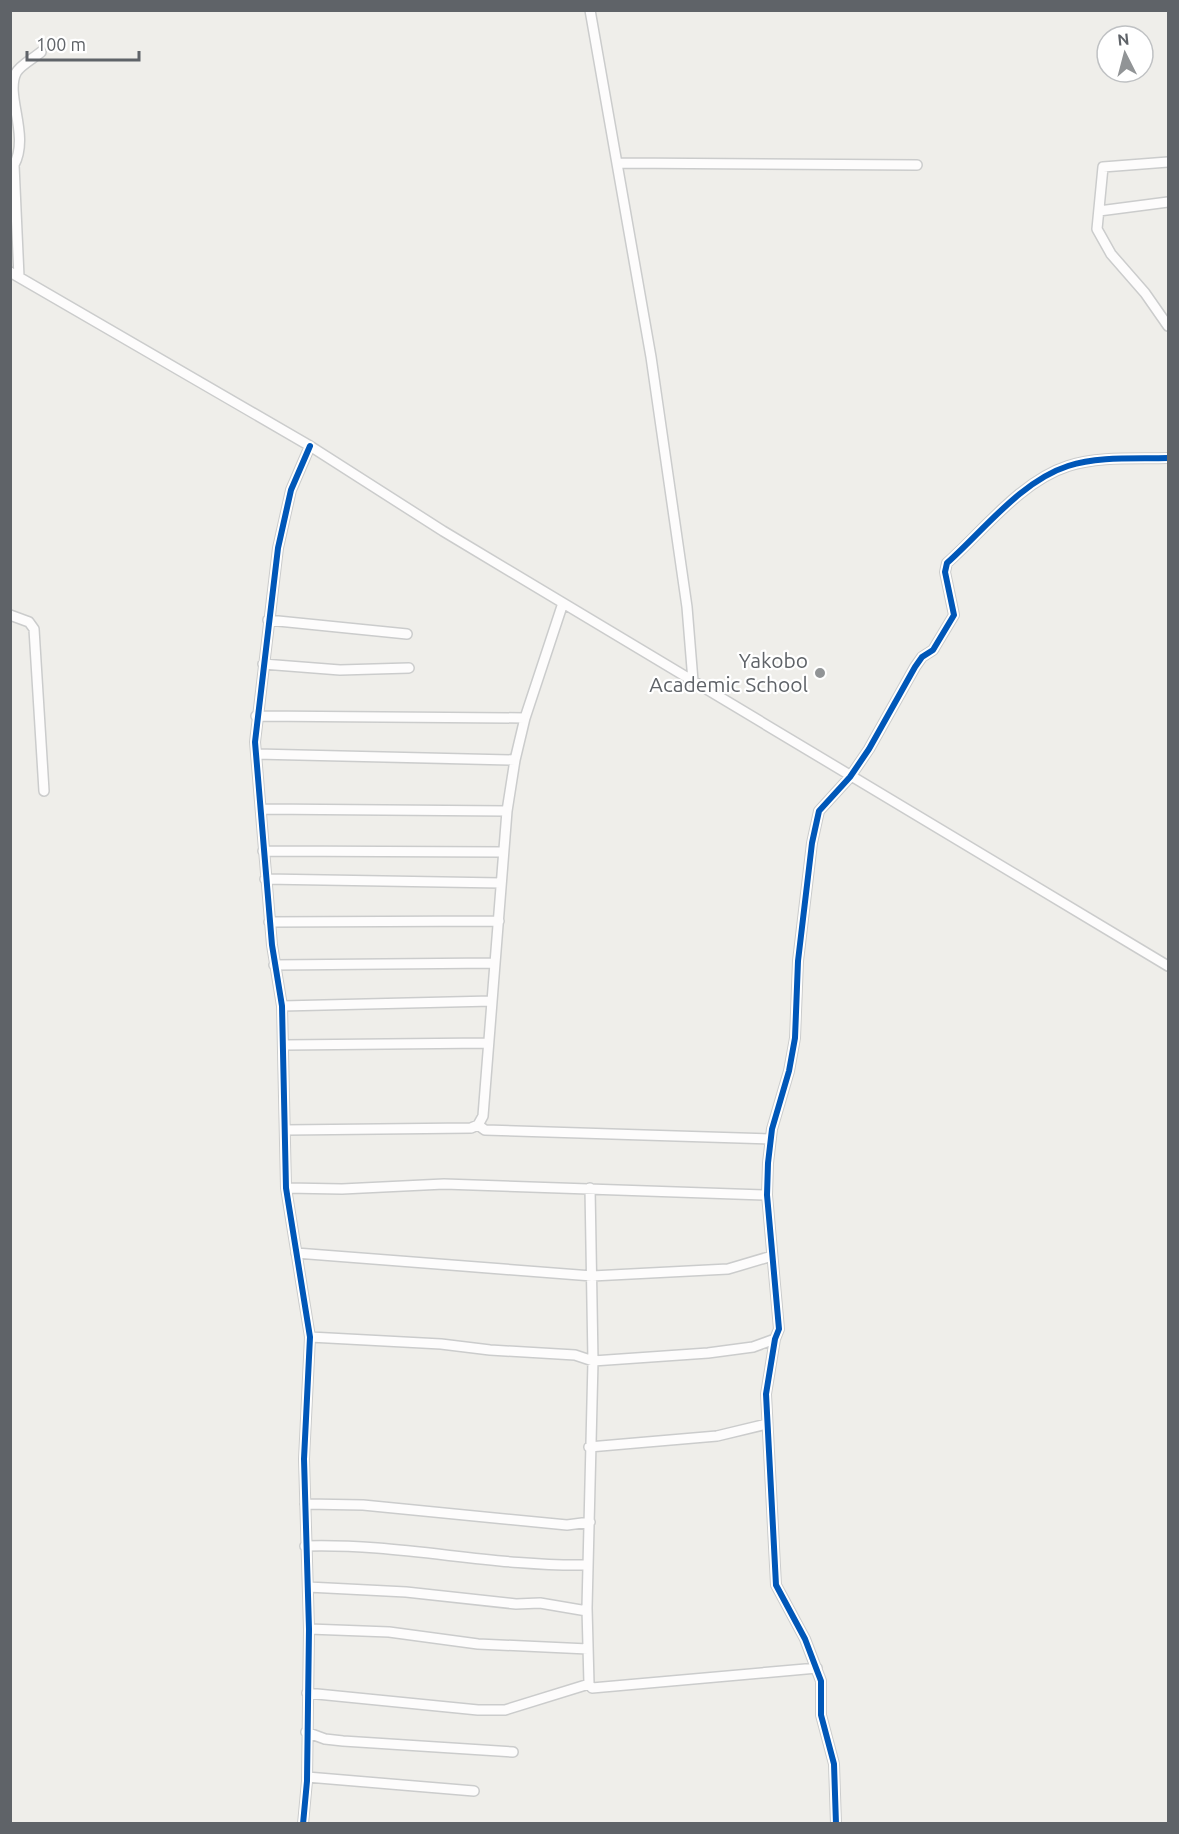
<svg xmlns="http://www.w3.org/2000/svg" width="1179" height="1834" font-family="Ubuntu,sans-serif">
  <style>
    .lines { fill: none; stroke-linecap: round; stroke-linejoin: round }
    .minor-casing { stroke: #cbcccc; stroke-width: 12 }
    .minor { stroke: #fdfcfc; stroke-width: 9 }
    .cycleway-casing { stroke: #fff; stroke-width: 10 }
    .cycleway { stroke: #0057b8; stroke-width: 6 }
    .poi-dot { fill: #919496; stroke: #fff; stroke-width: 2 }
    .labels { text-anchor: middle; stroke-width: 4.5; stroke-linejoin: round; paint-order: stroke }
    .poi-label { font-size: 21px; fill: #5f6368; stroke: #fff; text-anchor: end }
  </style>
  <rect width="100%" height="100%" fill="#efeeea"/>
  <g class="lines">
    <defs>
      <path id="minor" d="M590,10L651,357L687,607L693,681
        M1168,162L1103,167L1097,229L1111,254L1145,293L1168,326
        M618,163L917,165
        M1099,211L1168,202
        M10,272L310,446L443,531L1168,966
        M19,277L14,165C30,135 5,96 16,73C20,65 34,58 41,52
        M10,615L29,622L34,629L44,791
        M268,620L407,634
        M263,664L340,670L409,668
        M256,716L525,718
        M256,754L515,760
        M261,809L507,811
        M263,851L503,852
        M265,879L501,883
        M269,922L499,921
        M274,965L495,963
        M282,1006L492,1001
        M285,1045L488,1043
        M478,1125L485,1130L771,1139
        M286,1130L471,1128L478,1125L483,1116L507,811L515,760L525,718L563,603
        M286,1188L342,1189L444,1184L767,1195
        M296,1253L592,1276L728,1269L772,1256
        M310,1337L441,1344L490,1350L575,1355L593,1361L708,1353L753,1347L775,1339
        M589,1447L717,1436L767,1424
        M305,1504L363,1505L567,1525L590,1522
        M305,1546C400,1543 493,1567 588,1565
        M308,1587L406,1592L516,1604L540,1603L587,1611
        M309,1629L389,1632L478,1644L588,1649
        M589,1684L587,1608L593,1361L590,1188
        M307,1693L478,1710H505L589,1684L592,1688L817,1668
        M306,1732L325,1739L343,1741L513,1752
        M307,1777L474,1791
        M303,1824L307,1781L309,1629L304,1459L310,1337L286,1188L282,1006L272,945L255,742L278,548L291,490L310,446
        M836,1824L834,1764L821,1715V1681L805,1639L776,1585L766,1394L775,1339L779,1329L767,1195L768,1163L772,1129L789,1071L795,1038L798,961L812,843L819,811L850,777L869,749L915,667L922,657L933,650L954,615L945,572L947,563C983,531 1021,481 1068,466C1099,456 1136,459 1168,458"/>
    </defs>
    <!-- minor casing -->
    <use href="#minor" class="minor-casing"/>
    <!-- minor -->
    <use href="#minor" class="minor"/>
    <defs>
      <path id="cycleway" d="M303,1824L307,1781L309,1629L304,1459L310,1337L286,1188L282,1006L272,945L255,742L278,548L291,490L310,446
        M836,1824L834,1764L821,1715V1681L805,1639L776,1585L766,1394L775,1339L779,1329L767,1195L768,1163L772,1129L789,1071L795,1038L798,961L812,843L819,811L850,777L869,749L915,667L922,657L933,650L954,615L945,572L947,563C983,531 1021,481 1068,466C1099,456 1136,459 1168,458"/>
    </defs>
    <!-- cycleway casing -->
    <use href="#cycleway" class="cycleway-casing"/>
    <!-- cycleway -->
    <use href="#cycleway" class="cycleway"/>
  </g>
  <!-- markers -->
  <circle class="poi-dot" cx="820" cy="673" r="6"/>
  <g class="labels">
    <!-- poi labels -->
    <g class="poi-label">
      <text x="808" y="668">Yakobo<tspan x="808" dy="24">Academic School</tspan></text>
    </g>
  </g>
  <!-- border -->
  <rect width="1179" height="1834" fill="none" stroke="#5f6368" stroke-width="24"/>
  <!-- north arrow -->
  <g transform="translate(1125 54) rotate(354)"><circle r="28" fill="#ffffff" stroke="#bfc1c3" stroke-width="1.5"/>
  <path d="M0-4.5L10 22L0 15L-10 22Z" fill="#919496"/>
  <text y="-9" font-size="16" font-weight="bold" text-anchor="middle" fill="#5f6368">N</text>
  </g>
  <!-- scale -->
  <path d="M27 51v9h112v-9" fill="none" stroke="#5f6368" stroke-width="3"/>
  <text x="36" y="51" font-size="18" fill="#5f6368" stroke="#ffffff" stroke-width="4.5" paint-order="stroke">100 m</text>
</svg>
